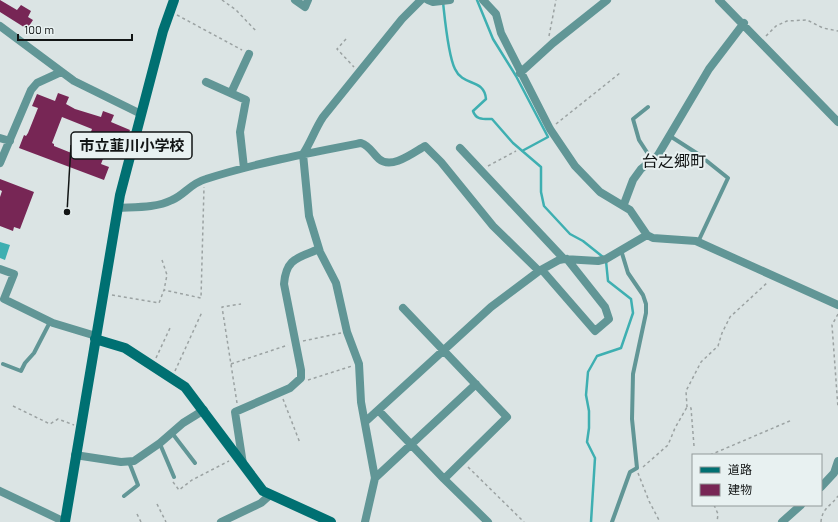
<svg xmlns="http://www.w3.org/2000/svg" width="838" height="522" font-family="Barlow,'Noto Sans JP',sans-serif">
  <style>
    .water { fill: #3eafb1 }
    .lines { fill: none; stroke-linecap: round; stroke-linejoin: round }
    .stream { stroke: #3eafb1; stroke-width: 2.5 }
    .building { fill: #772655; fill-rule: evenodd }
    .path { stroke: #9ba2a2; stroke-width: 1.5; stroke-dasharray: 3 3; stroke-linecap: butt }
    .lane { stroke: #619696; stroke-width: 4 }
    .street { stroke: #619696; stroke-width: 8 }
    .secondary { stroke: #007072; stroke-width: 10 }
    .labels { text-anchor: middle; stroke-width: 4; stroke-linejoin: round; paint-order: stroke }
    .quarter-label { font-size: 16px; fill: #121515; stroke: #e8f1f1 }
    .leader { fill: none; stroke: #121515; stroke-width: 1.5 }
    .callout-dot { fill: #121515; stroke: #e8f1f1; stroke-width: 1.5 }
    .callout { fill: #e8f1f1; stroke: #121515; stroke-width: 1.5 }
    .callout-label { font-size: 15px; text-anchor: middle; font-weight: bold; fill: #121515 }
  </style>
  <rect width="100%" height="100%" fill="#dbe4e4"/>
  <!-- water -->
  <path class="water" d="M0,242L10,245L5,260L0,258Z"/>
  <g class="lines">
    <!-- stream -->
    <path class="stream" d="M477,0L493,39L516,76L548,137L522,151
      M443,2C445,20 448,55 455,69C463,87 484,78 486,99L473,111C476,120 483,119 492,119L513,143L541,167V192L544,206L570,234L583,241L603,257
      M591,522L595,458L587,442L589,428V411L586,395L588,372L597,356L621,348L633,313L631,299L608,281L606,261"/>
  </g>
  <!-- building -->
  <path class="building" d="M0,0L17,10L21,5L31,11L28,17L33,20L27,29L0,12Z
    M58,93L69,97L66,104L75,109L101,117L103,111L114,115L111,122L130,130L125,141L112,136L101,164L109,167L104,180L19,148L24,135L26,136L28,133L38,108L32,106L37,94L55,101ZM62,117L92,129L83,154L80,153L79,156L54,146V144L52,143Z
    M0,179L34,192L20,229L14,227L13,231L0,226V197L2,191L0,190Z"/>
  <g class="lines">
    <!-- path -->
    <path class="path" d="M222,0L236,10L257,32
      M177,15L242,50
      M549,36L556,0
      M766,36L776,26L787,21L807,20L823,28L838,31
      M346,39L337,49L354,67
      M556,124L620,73
      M488,166L516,151
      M162,260L167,275L164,290
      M112,295L159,303L164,290L201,298L204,187
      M838,314L832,325L838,408
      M303,341L341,333
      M156,358L170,328
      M231,364L288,345
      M175,371L202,312
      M308,380L352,366
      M283,399L300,443
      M237,403L222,307L241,304
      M13,406L50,424L58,419L74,425
      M694,446L691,408L687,407L686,391L701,362L718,346L722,333L730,317L768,282
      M710,455L792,420
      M468,467L524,522
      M643,467L668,445L675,428L687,407
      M638,473L649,501L660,522
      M173,482L179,490L192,480L229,461
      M157,504L166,522
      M714,505L718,514L717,522
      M137,514L141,522
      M821,522C822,508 831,506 838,496"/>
    <!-- lane -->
    <path class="lane" d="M648,107L633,119L639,140L652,160
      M670,136L698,154L728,178L698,242
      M3,364L21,371L25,363L34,353L50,322
      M172,433L195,463
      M160,444L174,477
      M124,496L138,485L129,462
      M612,522L630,472L637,468L632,419L633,374L646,313V304L643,295L628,273L621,250"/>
    <!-- street -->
    <path class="street" d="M295,0L305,7L308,0
      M428,0L433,2L450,0
      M483,0L496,14L501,33L550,129L575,166L600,192L630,210L647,235L653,238L696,241L838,305
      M719,0L838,122
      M0,26L74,81L141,114
      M520,73L553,43L607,0
      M206,82L246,100L240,132L244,168
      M231,93L249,54
      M0,138L10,141
      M460,148L564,259
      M0,163L31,90L37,83L61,72
      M624,204L633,180L641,169L658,155L709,69L744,23
      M118,208C136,207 156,208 172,200C184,195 191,183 206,179C256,163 309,153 361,143C370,146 372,153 379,159C392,170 414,152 425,146L441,162L493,226L539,271
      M0,269L14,274L4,299L53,323L96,336
      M542,270L595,331L609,319L605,307L567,259
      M403,308L507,417L444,479
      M379,411L444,479L488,522
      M365,422L491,307L539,271L559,260L564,259L598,261L606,259L647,235
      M75,455L121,462L134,461L160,443L183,423L204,410
      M243,464L235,412L290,388L301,378V370L284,284C286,258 298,258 319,249
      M375,478L476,384
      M821,487L834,473L838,461
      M0,491L65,522
      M221,522L261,503L270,495
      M365,522L375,478L361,402L359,364L347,332L336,283L320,252L309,216L303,154C311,142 315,129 323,117L402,19L421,0
      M782,522L801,505"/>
    <!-- secondary -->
    <path class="secondary" d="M95,339L125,348L185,387L263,491L331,522
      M65,522L120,195L163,31L174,0"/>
  </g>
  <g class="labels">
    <!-- quarter labels -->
    <g class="quarter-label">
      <text x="674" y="167">台之郷町</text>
    </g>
  </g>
  <!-- callouts -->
  <path class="leader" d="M67 212L71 145"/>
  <circle class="callout-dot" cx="67" cy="212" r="4"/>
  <rect class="callout" x="71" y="132" width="121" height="27" rx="4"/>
  <g class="callout-label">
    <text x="132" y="151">市立韮川小学校</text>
  </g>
  <!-- legend -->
  <rect x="692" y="454" width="130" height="52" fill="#e8f1f1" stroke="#929999"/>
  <rect x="700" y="467" width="20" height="6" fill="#007072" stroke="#929999"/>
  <text x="728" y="474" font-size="12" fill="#121515">道路</text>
  <rect x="700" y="484" width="20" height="12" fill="#772655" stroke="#929999"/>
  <text x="728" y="494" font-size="12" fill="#121515">建物</text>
  <!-- scale -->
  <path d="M18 34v6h114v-6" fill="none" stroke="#121515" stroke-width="2"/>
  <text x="24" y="34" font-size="12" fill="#121515" stroke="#e8f1f1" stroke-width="3" paint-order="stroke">100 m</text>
</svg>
